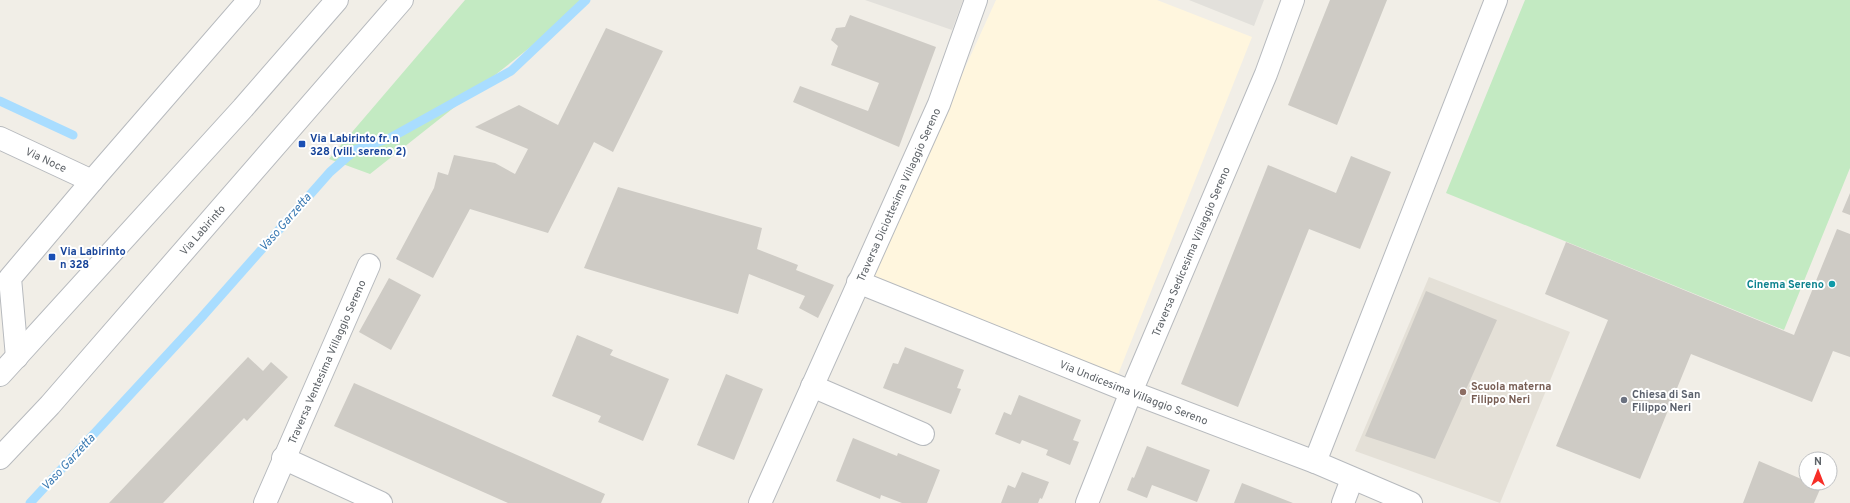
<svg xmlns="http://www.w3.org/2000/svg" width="1850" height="503" font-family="Overpass,sans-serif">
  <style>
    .commercial { fill: #fff6de }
    .industrial { fill: #e2e0db }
    .education { fill: #e4e0d7 }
    .green { fill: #c3eac2 }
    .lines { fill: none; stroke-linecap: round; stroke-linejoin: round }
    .stream { stroke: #a9ddff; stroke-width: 9 }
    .building { fill: #cecbc5 }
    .minor-casing { stroke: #b7babe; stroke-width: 24 }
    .tertiary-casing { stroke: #b7babe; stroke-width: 24 }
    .minor { stroke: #fff; stroke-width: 22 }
    .tertiary { stroke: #fff; stroke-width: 22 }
    .transit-dot { fill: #1a4fb4; stroke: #fff; stroke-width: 1.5 }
    .culture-dot { fill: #0f9aa8; stroke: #fff; stroke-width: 1.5 }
    .education-dot { fill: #8d6e63; stroke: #fff; stroke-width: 1.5 }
    .worship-dot { fill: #6b7280; stroke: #fff; stroke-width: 1.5 }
    .labels { text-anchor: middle; stroke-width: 4; stroke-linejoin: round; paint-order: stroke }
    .transit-label { font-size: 11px; font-weight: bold; fill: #164399; stroke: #fff; text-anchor: start }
    .street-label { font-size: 11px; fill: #5e6368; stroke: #fff }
    .culture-label { font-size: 11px; font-weight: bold; fill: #0d838f; stroke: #fff; text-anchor: end }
    .education-label { font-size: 11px; font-weight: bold; fill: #785e54; stroke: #fff; text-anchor: start }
    .worship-label { font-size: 11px; font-weight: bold; fill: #5b616d; stroke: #fff; text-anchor: start }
    .water-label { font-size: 12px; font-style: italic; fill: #3979b2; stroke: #fff }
  </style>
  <rect width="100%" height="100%" fill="#f1eee7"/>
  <!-- commercial -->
  <path class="commercial" d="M996,0H1157L1252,37L1117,377L869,278Z"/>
  <!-- industrial -->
  <path class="industrial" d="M865,0H963L952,30Z
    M1189,0H1264L1254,26Z"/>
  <!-- education -->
  <path class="education" d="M1429,277L1570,332L1500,503L1355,451Z"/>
  <!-- green -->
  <path class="green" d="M465,0H590L370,174L329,159Z
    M1525,0H1850V168L1784,330L1446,193Z"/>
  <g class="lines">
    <!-- stream -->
    <path class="stream" d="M0,101L73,135
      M30,503L201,318L330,172L355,150L390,138L511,71L586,0"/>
  </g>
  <!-- building -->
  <path class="building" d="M1330,0H1387L1337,125L1288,105Z
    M850,15L936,47L899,147L793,102L800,86L868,111L879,83L831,65L838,46L831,40L836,28L845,27Z
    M606,28L663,51L613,152L594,142L548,233L470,209L433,278L396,259L434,188L438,172L448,175L454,155L495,163L515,174L528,149L475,127L519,105L558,125Z
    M1351,156L1391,172L1360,249L1309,229L1238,407L1181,384L1268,165L1336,193Z
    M618,187L762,228L757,249L798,265L796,270L834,285L818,318L799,308L805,296L749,274L738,314L584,268Z
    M1850,193V215L1842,212Z
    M1837,229L1850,234V357L1833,351L1812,402L1691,354L1640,479L1556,446L1608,320L1545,294L1566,242L1794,335Z
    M389,278L421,295L391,350L359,332Z
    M1426,291L1497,320L1435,459L1365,436Z
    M577,335L613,350L610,355L669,379L643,441L598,422L601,416L552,396Z
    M905,347L964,370L957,388L961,389L951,414L883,388L893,363L898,364Z
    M248,357L263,371L271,362L288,377L247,421L244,418L163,503H109Z
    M726,374L763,389L734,460L697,445Z
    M354,383L605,494L601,503H508L334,426Z
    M1019,395L1081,420L1073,440L1079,442L1070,465L1046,455L1048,450L1022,440L1020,444L995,434L1004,412L1011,415Z
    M853,438L897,456L898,453L940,470L927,503H902L881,495L880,499L836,481Z
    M1147,446L1210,470L1197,502L1152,485L1147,498L1127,490L1132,477L1134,478Z
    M1759,461L1806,481V483H1812L1821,487L1814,503H1743Z
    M1022,472L1049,482L1042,499L1040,498L1038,503H1001L1008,485L1015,488Z
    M1242,483L1293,503H1234Z"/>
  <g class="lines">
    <defs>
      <g id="minor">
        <path id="s1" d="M0,138L92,181"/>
        <path id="s2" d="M858,282L1131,392L1315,462L1411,503"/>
        <path d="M17,357L10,278L92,181L249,0"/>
        <path d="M812,386L923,434"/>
        <path d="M283,458L381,503"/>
        <path d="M1315,462L1496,0"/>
        <path id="s3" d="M265,503L369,265"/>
        <path id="s4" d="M760,503L939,104L976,0"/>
        <path id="s5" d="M1087,503L1131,392L1266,74L1293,0"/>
        <path d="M1343,503L1352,479"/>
      </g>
      <g id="tertiary">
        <path d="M0,375L243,108L337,0"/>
        <path id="s6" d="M0,458L50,405L402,0"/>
      </g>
    </defs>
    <!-- minor casing -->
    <use href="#minor" class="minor-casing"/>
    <!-- tertiary casing -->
    <use href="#tertiary" class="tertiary-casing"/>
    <!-- minor -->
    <use href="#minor" class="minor"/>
    <!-- tertiary -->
    <use href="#tertiary" class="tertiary"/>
  </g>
  <!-- markers -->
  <g class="transit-dot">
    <rect x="298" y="140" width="8" height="8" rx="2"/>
    <rect x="48" y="253" width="8" height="8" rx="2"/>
  </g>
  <circle class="culture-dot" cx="1832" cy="284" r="4"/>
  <circle class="education-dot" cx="1463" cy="392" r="4"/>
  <circle class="worship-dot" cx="1624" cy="400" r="4"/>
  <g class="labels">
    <!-- transit labels -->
    <g class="transit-label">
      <text x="310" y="142">Via Labirinto fr. n<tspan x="310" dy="13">328 (vill. sereno 2)</tspan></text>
      <text x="60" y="255">Via Labirinto<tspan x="60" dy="13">n 328</tspan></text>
    </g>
    <!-- street labels -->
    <g class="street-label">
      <text dy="4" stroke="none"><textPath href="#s1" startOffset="51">Via Noce</textPath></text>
      <text dy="4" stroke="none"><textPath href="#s4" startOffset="338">Traversa Diciottesima Villaggio Sereno</textPath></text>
      <text dy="4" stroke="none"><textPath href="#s6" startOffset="305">Via Labirinto</textPath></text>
      <text dy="4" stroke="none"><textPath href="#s5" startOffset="272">Traversa Sedicesima Villaggio Sereno</textPath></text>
      <text dy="4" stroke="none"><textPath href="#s3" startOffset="154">Traversa Ventesima Villaggio Sereno</textPath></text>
      <text dy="4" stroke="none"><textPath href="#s2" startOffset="297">Via Undicesima Villaggio Sereno</textPath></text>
    </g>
    <!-- culture labels -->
    <g class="culture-label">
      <text x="1824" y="288">Cinema Sereno</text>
    </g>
    <!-- education labels -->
    <g class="education-label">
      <text x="1471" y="390">Scuola materna<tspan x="1471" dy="13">Filippo Neri</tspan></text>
    </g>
    <!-- worship labels -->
    <g class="worship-label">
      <text x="1632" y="398">Chiesa di San<tspan x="1632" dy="13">Filippo Neri</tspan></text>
    </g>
    <!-- water labels -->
    <g class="water-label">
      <text transform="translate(285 222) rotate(-49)" y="4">Vaso Garzetta</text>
      <text transform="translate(68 462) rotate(-47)" y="4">Vaso Garzetta</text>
    </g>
  </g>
  <!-- north arrow -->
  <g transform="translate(1818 471)"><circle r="19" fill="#ffffff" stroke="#bfc1c3"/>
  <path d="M0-3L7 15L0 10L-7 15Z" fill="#f72e27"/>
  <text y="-6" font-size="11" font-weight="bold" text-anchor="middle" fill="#5e6368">N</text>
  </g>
</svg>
